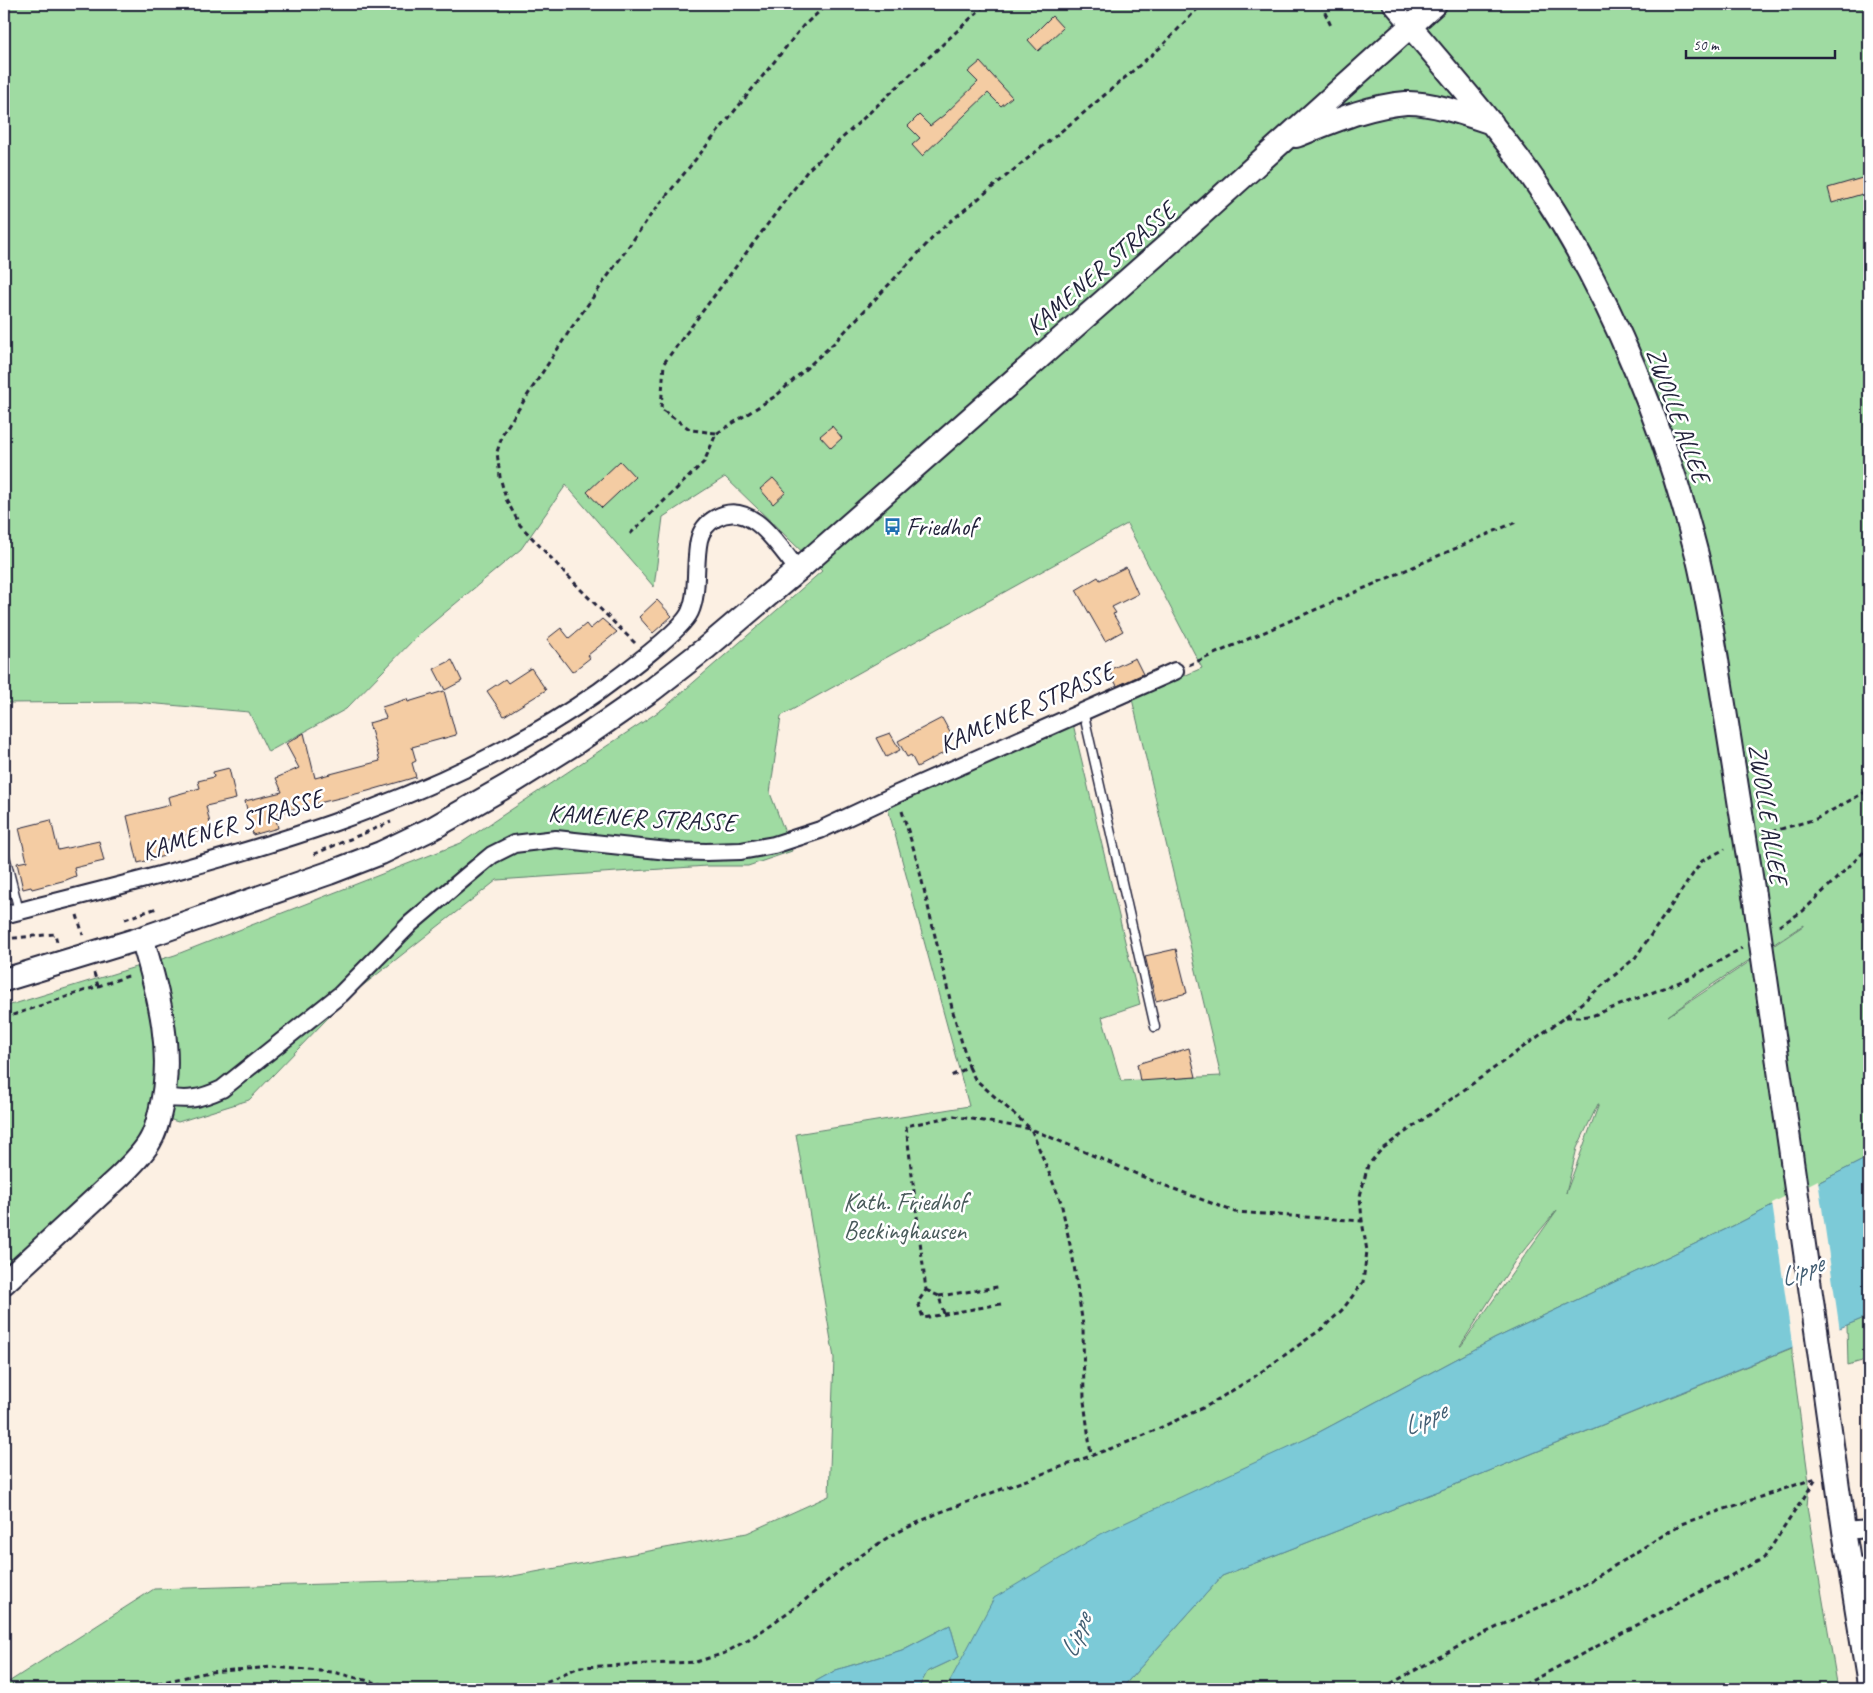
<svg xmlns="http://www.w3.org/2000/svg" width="1873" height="1693" font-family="Caveat,sans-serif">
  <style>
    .green { fill: #9fdba2; stroke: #607e6e; fill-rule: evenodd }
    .water { fill: #7bcad7; stroke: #578799 }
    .pier { fill: #fcf0e3 }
    .building { fill: #f4cca3; stroke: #22223b }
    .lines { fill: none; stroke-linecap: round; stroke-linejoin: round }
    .lane-casing { stroke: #22223b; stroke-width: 11 }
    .street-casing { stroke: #22223b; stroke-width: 20 }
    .secondary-casing { stroke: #22223b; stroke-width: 26 }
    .path { stroke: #22223b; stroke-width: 3; stroke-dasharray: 5 4; stroke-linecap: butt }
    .lane { stroke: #fff; stroke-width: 8 }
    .street { stroke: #fff; stroke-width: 16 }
    .secondary { stroke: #fff; stroke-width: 22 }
    .secondary-bridge-casing { stroke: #22223b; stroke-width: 26; stroke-linecap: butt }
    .secondary-bridge { stroke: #fff; stroke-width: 22 }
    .labels { text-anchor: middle; stroke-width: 5; stroke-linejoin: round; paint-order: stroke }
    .street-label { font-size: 25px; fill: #22223b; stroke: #fff }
    .poi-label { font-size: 25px; fill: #22223b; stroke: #fff; text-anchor: start }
    .park-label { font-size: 25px; fill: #485a5a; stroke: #fff }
    .water-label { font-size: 26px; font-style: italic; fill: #415d72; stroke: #fff }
  </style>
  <rect width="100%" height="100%" fill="#fcf0e3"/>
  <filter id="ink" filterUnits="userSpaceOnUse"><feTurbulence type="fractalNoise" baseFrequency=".02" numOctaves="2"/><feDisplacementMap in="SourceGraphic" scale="10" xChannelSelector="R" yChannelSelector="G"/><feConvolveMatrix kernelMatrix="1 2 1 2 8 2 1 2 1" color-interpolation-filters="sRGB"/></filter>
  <g filter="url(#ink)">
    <!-- green -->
    <path class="green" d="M4,4H1869V1157L1737,1224L1494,1339L1310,1437L950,1681L952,1689H918L927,1672L959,1657L950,1625L902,1650L836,1670L802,1689H4V1685L154,1589L497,1579L747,1533L829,1496L834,1358L796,1134L969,1106L887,805L1073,724L1140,1004L1102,1017L1121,1081L1221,1076L1132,699L1202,668L1127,524L781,716L770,793L792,851L748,866H707L497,880L347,998L249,1100L178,1122L159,1116L150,1141L4,1286V1007L175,955L461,843L664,708L822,571L725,477L663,517L654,587L566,485L521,549L418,635L346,709L268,752L249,712L135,702L4,703ZM1803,925V926L1668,1016L1701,992ZM1598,1104H1599L1566,1193L1577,1148ZM1557,1210L1461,1346H1460L1515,1261Z
      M1869,1316V1359L1848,1365L1847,1325Z
      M1792,1348V1357L1809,1482L1807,1507L1838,1689H1121L1222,1576L1472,1478Z"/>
    <!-- water -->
    <path class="water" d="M1869,1157V1316L1472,1478L1222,1576L1121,1689H952L950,1681L994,1598L1101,1534L1310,1437L1494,1339L1737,1224Z
      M950,1625L959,1657L927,1672L918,1689H802L836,1670L902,1650Z"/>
    <!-- pier -->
    <path class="pier" d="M1818,1180L1840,1331L1793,1350L1772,1203Z"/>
    <!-- building -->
    <path class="building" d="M1052,16L1063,28L1038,51L1028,40Z
      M980,62L1012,97L1001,106L988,93L922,156L912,145L920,138L908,126L919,115L930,126L944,115L978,82L968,72Z
      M1869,176V192L1832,203L1828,188Z
      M832,426L842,438L831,448L820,436Z
      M620,461L635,477L602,508L587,492Z
      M773,478L786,492L773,504L760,489Z
      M1126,567L1138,594L1112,607L1116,613L1113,614L1123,631L1105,641L1076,590L1098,577L1100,580Z
      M657,600L672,616L653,633L639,617Z
      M602,619L617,632L588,655L590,658L572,672L547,639L561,628L569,638L586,624L590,629Z
      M1135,658L1143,674L1117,686L1109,670Z
      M452,660L462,681L445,690L434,669Z
      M531,668L546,690L504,716L487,691L505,679L508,683Z
      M444,691L456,735L412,747L416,761L412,763L416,777L368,791L278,813L280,818L276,819L278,828L253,835L245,801L282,792L276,778L299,768L286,744L304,733L315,778L380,761L369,723L386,718L382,707L407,699L408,702Z
      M942,718L953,738L945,743L949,750L917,767L911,755L907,757L898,741Z
      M890,733L900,750L886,757L876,738Z
      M229,768L236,799L206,806L211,828L160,842L164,856L138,863L127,816L170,805L168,797L200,788L198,781L214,777L213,772Z
      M51,820L58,850L99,841L104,861L74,868L76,876L66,880L32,889L31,887L23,889L17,863L27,861L19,828Z
      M1176,949L1187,993L1156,1001L1145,956Z
      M1189,1048L1196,1077L1140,1081L1137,1064Z"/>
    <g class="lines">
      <defs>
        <path id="lane" d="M1083,711L1155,1027
          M4,852L19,911"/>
        <path id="street" d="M1391,4L1410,26
          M4,915C208,863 423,815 598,692C617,678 681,632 690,612C699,592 694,563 699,540C701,531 707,523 716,518C751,498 779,547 798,570
          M164,1097C188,1101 200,1099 222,1089L341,994L411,923L475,869L492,855L514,844L556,839L668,851L706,852L741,851L774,845L820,830L897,794L1175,671
          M1844,1531L1869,1529
          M1850,1568L1869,1566"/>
        <path id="secondary" d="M1410,26C1456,81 1504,134 1544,195C1613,300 1666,433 1697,555C1708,600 1715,646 1722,692C1733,760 1743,828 1754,895
          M1296,136C1332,122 1368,106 1406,103C1431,102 1468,115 1492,123
          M4,980L142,938L329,873L381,853L433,828L510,784L574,744L652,690L706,648L798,570L1164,248L1435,4
          M4,1283L120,1176C130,1166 143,1154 150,1141C155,1133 158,1121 160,1112C175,1054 159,994 142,938
          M1813,1308L1844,1531L1869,1685"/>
      </defs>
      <!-- lane casing -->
      <use href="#lane" class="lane-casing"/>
      <!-- street casing -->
      <use href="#street" class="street-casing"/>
      <!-- secondary casing -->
      <use href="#secondary" class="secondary-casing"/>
      <!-- path -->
      <path class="path" d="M1321,4L1331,26
        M716,433L691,430L661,409L664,363L808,170L986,4
        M630,534L704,462L716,434L777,395L834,343L941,229L1080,116L1162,46L1202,4
        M635,643L584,593L520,525L506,499L500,477L497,452L503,433L570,330L650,216L803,26L828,4
        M1189,665L1518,521
        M902,811L917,860L953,1012L969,1067L949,1077
        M1763,834L1816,819L1869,790
        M314,854L391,822
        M77,915L83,935
        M125,919L157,908
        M1779,926L1803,911L1869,847
        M4,939L55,934L57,942
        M94,973L98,986
        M1566,1017H1581L1594,1015L1690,978L1742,948
        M4,1018L131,975
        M969,1067L975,1079L1031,1129L1061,1202L1073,1259L1083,1325L1084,1401L1091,1455
        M926,1290L939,1296L944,1314
        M939,1296L998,1287
        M1001,1304L923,1318L918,1302L926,1290L906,1126L954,1116L1031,1129L1153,1181L1235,1212L1362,1221
        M131,1689L209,1672L273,1667L333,1672L400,1689
        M530,1689L579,1667L696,1662L725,1653L759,1633L805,1600L844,1567L890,1536L938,1513L1136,1439L1207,1406L1251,1379L1323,1328L1343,1309L1363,1282L1367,1251L1362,1221L1360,1196L1368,1165L1382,1149L1565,1017L1635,958L1702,861L1725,849
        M1383,1689L1390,1684L1474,1638L1576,1590L1681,1524L1816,1478
        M1516,1689L1764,1558L1816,1479"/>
      <!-- lane -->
      <use href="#lane" class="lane"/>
      <!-- street -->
      <use href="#street" class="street"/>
      <!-- secondary -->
      <use href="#secondary" class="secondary"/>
      <defs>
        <path id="secondary-bridge" d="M1754,895L1813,1308"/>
      </defs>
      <!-- secondary-bridge casing -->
      <use href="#secondary-bridge" class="secondary-bridge-casing"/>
      <!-- secondary-bridge -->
      <use href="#secondary-bridge" class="secondary-bridge"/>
    </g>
  </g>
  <!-- icons -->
  <defs>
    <symbol id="bus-bare" viewBox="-9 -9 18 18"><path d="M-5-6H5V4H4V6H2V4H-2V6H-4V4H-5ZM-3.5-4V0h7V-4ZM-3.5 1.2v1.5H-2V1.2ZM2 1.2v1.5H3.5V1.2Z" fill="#1f6fb2" stroke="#fff" stroke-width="2.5" paint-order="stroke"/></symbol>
  </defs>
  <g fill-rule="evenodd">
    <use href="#bus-bare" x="880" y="514" width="25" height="25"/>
  </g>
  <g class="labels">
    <!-- street labels -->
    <g class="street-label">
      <text transform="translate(1100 268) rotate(-41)" y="9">KAMENER STRASSE</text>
      <text transform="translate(1679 415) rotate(70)" y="9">ZWOLLE ALLEE</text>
      <text transform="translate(1026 707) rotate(-24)" y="9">KAMENER STRASSE</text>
      <text transform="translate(1769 814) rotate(81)" y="9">ZWOLLE ALLEE</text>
      <text transform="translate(642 817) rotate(3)" y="9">KAMENER STRASSE</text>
      <text transform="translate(232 824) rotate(-17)" y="9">KAMENER STRASSE</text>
    </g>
    <!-- poi labels -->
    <g class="poi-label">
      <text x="906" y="535">Friedhof</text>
    </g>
    <!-- park labels -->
    <g class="park-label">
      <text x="905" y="1210">Kath. Friedhof<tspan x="905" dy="29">Beckinghausen</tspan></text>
    </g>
    <!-- water labels -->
    <g class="water-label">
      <text transform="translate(1801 1270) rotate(-22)" y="9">Lippe</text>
      <text transform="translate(1424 1418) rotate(-25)" y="9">Lippe</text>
      <text transform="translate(1075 1635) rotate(-68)" y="9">Lippe</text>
    </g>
  </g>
  <!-- margin -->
  <rect width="1873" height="1693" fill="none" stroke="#fff" stroke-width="20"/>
  <rect x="10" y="10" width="1853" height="1673" fill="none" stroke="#22223b" stroke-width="2" filter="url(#ink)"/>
  <!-- scale -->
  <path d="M1686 50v8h149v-8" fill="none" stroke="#22223b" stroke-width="2.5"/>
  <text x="1693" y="50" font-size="15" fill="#22223b" stroke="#ffffff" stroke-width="4" paint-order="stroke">50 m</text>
</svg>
